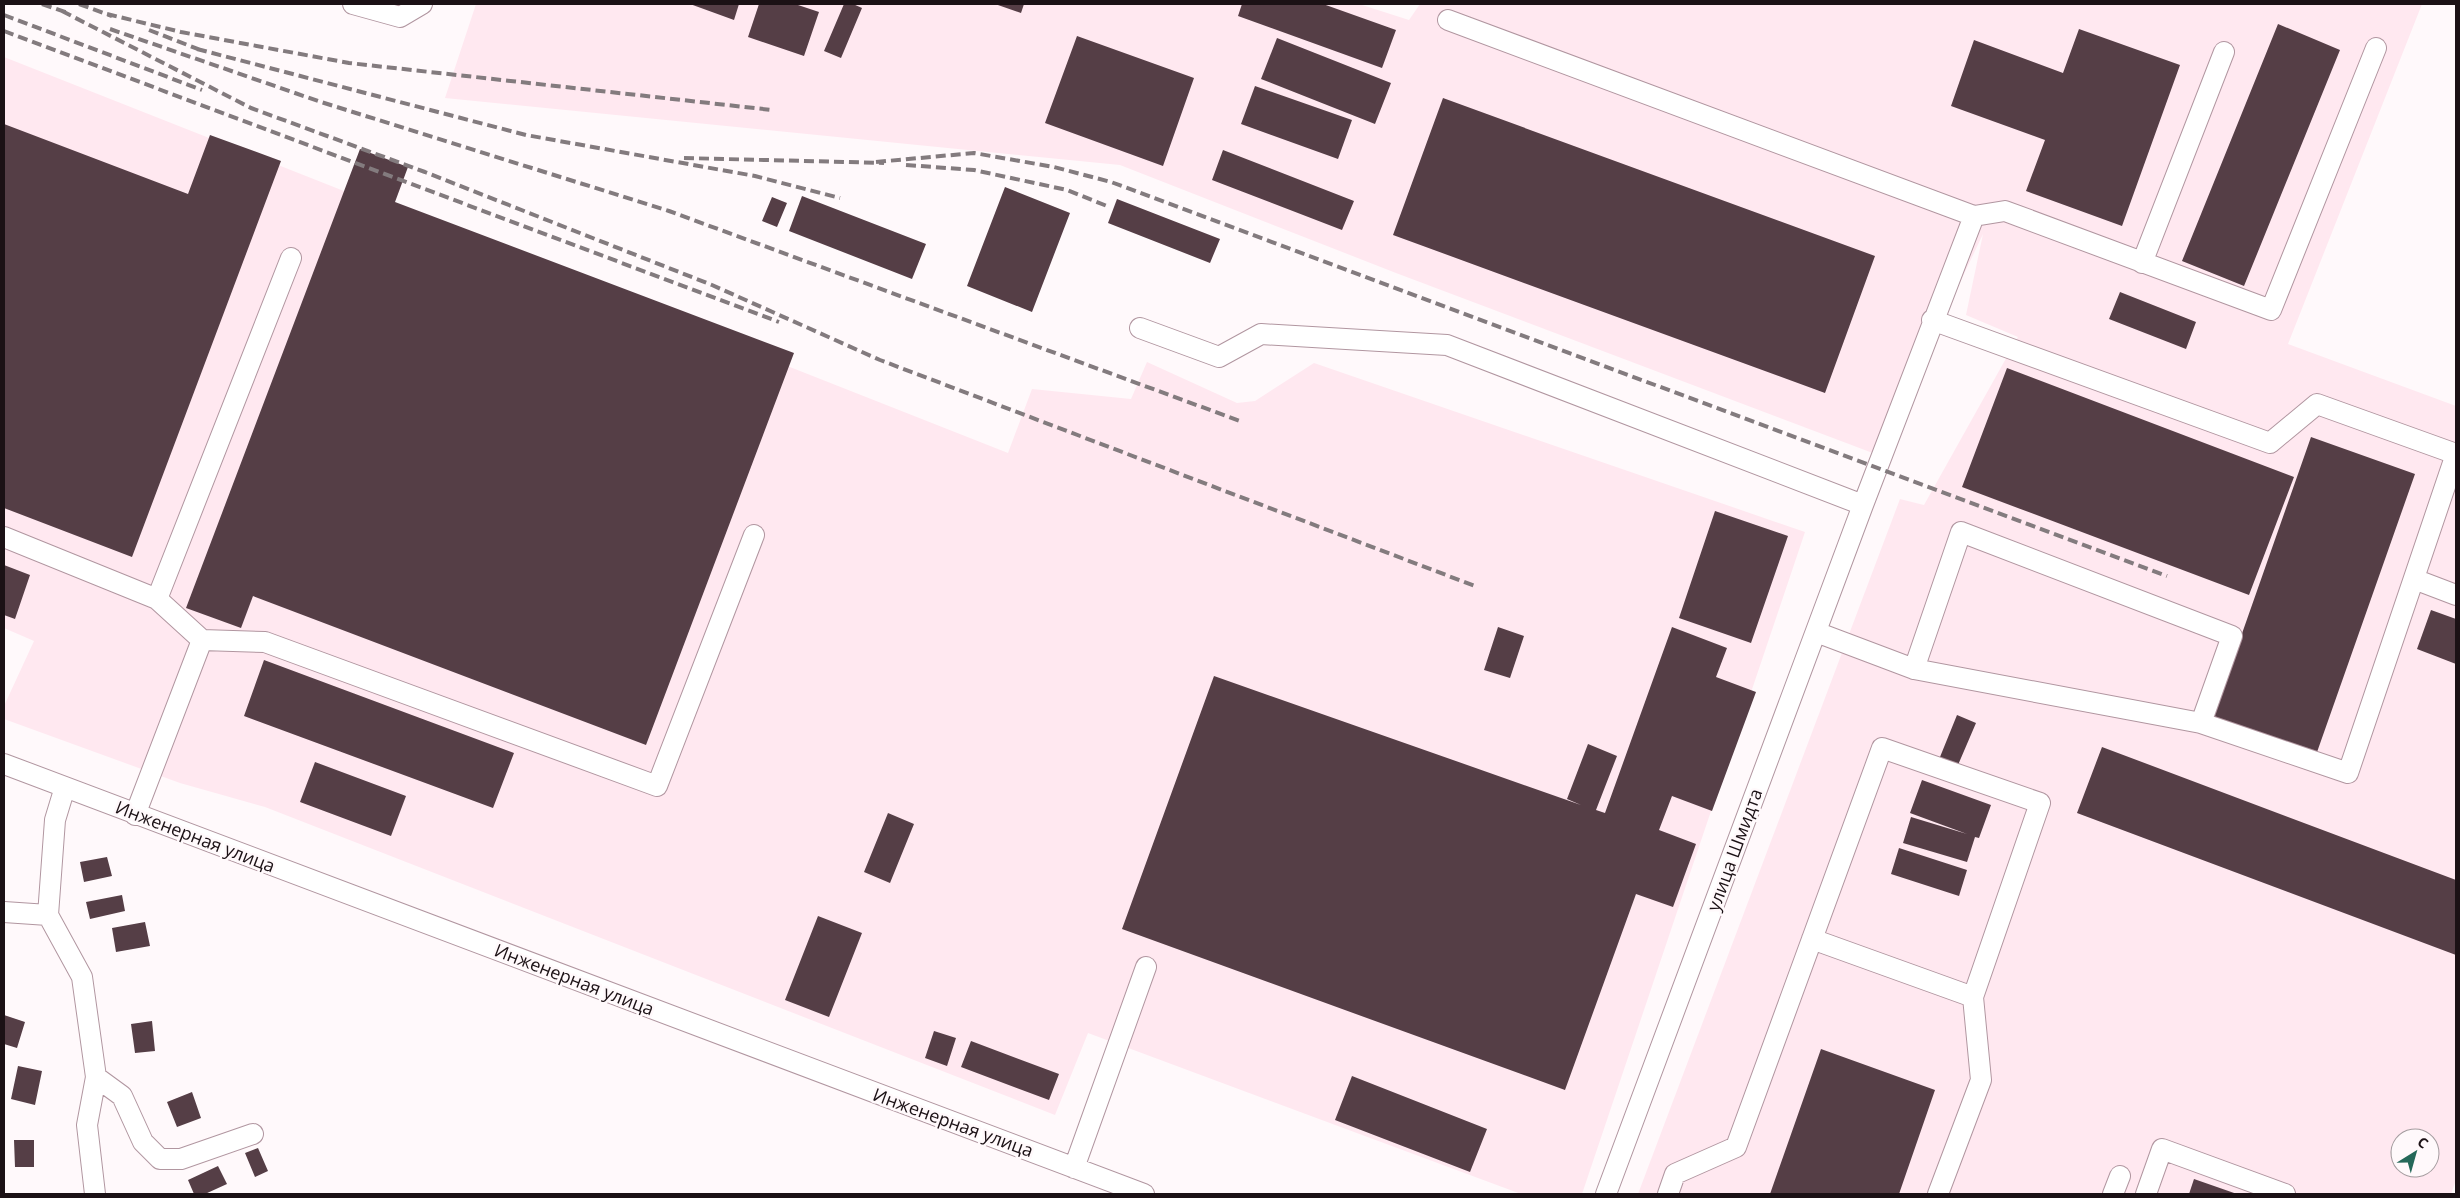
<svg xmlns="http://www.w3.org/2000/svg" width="2460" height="1198" font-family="'Open Sans',sans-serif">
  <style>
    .built { fill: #ffe8f0; fill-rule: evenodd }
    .building { fill: #553e46 }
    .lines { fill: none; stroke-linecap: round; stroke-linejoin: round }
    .minor-casing { stroke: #b196a0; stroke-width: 22 }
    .minor { stroke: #fff; stroke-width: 20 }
    .rail { stroke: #837b7e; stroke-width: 4; stroke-dasharray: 10 5; stroke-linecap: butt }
    .labels { text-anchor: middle; stroke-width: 5; stroke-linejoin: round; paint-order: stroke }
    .street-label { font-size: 18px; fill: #1b1115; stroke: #fff9fb }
  </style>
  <rect width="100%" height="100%" fill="#fff9fb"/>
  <!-- built -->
  <path class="built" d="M476,4H1359L1409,20L1420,4H2422L2288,344L2456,406V1180L2451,1194H1638L1900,499L1924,505L2018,337L1966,315L1983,234L1878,455L1396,273L1120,165L445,98ZM2400,1138H2430V1168H2400Z
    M4,57L1008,453L1032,389L1131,399L1147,362L1237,403L1255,401L1314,363L1805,532L1582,1194H1521L1088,1033L1055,1115L265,807L180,783L4,719V706L34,641L4,628Z"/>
  <!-- building -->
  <path class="building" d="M690,4H739L734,20Z
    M759,4H795L819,12L804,56L748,37Z
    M844,4H853L862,8L841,58L824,51Z
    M995,4H1024L1021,13Z
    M1242,4H1323L1396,30L1382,68L1238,16Z
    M2278,24L2340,50L2244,286L2182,261Z
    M2079,29L2180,65L2122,226L2026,191L2045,140L1951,106L1974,40L2063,73Z
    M1077,36L1194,78L1163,166L1045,123Z
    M1277,38L1391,83L1375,124L1261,79Z
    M1255,86L1352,120L1338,159L1241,124Z
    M1443,98L1875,256L1825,393L1393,235Z
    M4,124L188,194L210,135L281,161L132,557L4,508Z
    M360,149L408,167L395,202L794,353L646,745L253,596L241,628L186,608Z
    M1223,150L1354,201L1342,230L1212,180Z
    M1005,187L1070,213L1032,312L967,286Z
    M802,196L926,244L912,279L789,231Z
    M772,197L787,203L777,227L762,221Z
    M1117,199L1220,239L1210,263L1108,223Z
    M2120,292L2196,322L2186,349L2109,319Z
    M2007,368L2294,477L2249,595L1962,487Z
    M2311,437L2415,474L2316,755L2212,719Z
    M1715,511L1788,536L1751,643L1679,618Z
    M4,565L30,575L15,619L4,615Z
    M2431,610L2456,619V664L2417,649Z
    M1498,627L1524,636L1510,678L1484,670Z
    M1672,627L1727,648L1716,677L1756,692L1712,811L1672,796L1659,830L1696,844L1673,907L1636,894L1565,1090L1122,929L1214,676L1581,805L1567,799L1588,744L1617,756L1596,810L1605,813Z
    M264,660L514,753L493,808L244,716Z
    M1957,715L1976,723L1958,765L1940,757Z
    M2102,747L2456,880V955L2077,813Z
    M315,762L406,796L391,836L300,802Z
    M1922,780L1991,805L1979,838L1975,837L1967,862L1903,843L1911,817L1967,834L1910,813Z
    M888,813L914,824L890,883L864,872Z
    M1899,848L1967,870L1959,896L1891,874Z
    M107,857L112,876L84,882L80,862Z
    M122,895L125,911L90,919L86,902Z
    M818,916L862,933L829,1017L785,1000Z
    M145,922L150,946L116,952L112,928Z
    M4,1015L25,1022L17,1048L4,1044Z
    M152,1021L155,1051L135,1053L131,1024Z
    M934,1031L956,1038L947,1066L925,1058Z
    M971,1041L1059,1074L1049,1100L961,1067Z
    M1821,1049L1935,1090L1899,1194H1770Z
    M18,1066L42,1071L35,1105L11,1099Z
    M1352,1076L1487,1129L1470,1172L1335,1120Z
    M192,1092L201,1118L177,1127L167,1102Z
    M14,1140H34V1167H15Z
    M258,1148L268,1171L255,1177L245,1153Z
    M218,1166L227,1184L205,1194H194L188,1180Z
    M2194,1179L2237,1194H2189Z"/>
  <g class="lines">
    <defs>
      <path id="minor" d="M353,4L400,17L422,4
        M1448,20L1974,216L1863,505L1606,1194
        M1974,216L2005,211L2271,310L2376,48
        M2142,263L2224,52
        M1140,328L1219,357L1261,334L1447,345L1863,505
        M4,537L157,599
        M2414,579L2456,595
        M1816,632L1914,669L2201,723L2348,773L2456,454L2317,404L2270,443L1932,320
        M202,640L265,642L657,786L754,535
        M1914,669L1961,532L2232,636L2201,723
        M4,764L1144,1194
        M65,787L55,820L48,915L82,977L96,1077L87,1125L95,1194
        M135,815L202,640L157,599L291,258
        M4,912L48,915
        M1812,939L1973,997
        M96,1077L122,1096L143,1142L160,1159H181L253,1134
        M1074,1168L1146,967
        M1668,1194L1675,1174L1736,1147L1882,748L2040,803L1973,997L1981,1080L1938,1194
        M2113,1194L2120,1176
        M2146,1194L2162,1149L2285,1194"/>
    </defs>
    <!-- minor casing -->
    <use href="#minor" class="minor-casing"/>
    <!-- minor -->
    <use href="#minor" class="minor"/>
    <!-- rail -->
    <path class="rail" d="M42,4L68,13
      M79,4L112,16
      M62,11L251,108L425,172L712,285L880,360L1475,586
      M107,14L181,32L349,63L772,110
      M4,15L202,90
      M110,29L321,102L669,211L1240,421
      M149,30L203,51
      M4,31L779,322
      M197,49L526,135L755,176L840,198
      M684,158L884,163
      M876,162L974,153L1054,167L1111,182L2167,576
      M906,165L974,170L1067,190L1107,206"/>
  </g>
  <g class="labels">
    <!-- street labels -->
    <g class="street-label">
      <text transform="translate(195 837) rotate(21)" y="6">Инженерная улица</text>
      <text transform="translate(1735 850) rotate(-70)" y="6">улица Шмидта</text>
      <text transform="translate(574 980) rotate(21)" y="6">Инженерная улица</text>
      <text transform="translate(953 1123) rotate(20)" y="6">Инженерная улица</text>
    </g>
  </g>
  <!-- border -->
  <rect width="2460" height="1198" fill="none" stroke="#1b1115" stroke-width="10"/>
  <!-- north arrow -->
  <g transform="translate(2415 1153) rotate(37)"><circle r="24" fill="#fff9fb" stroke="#a49c9f"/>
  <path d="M0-4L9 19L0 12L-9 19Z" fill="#256859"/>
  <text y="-8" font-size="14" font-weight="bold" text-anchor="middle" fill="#1b1115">С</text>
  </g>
</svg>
